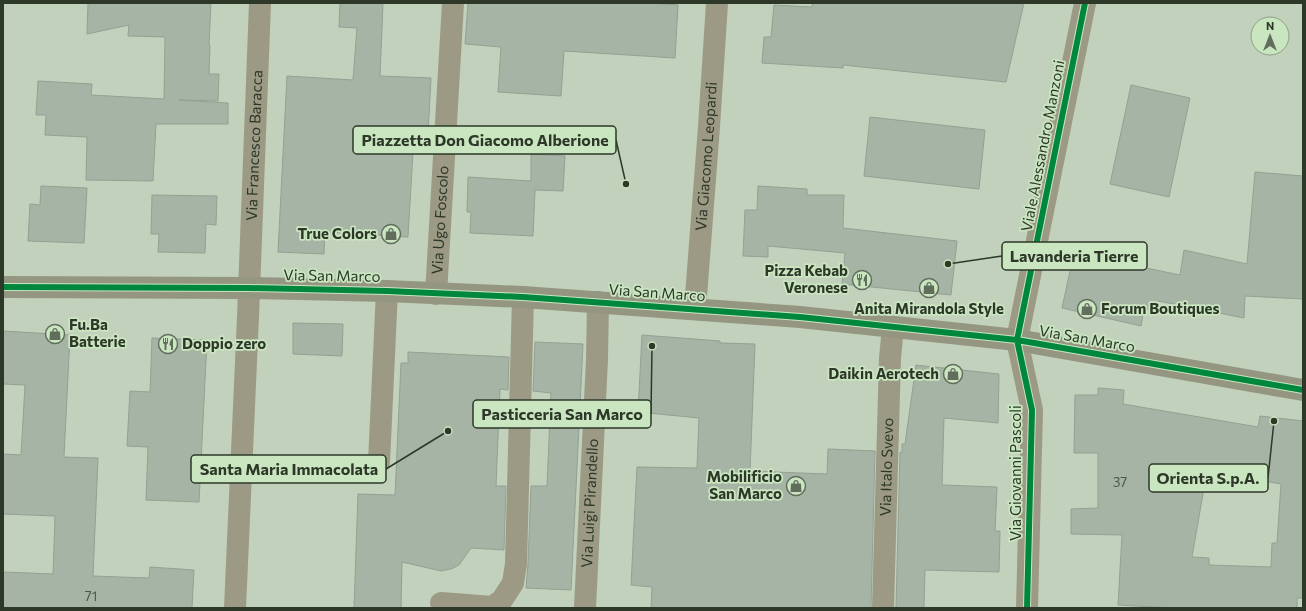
<svg xmlns="http://www.w3.org/2000/svg" width="1306" height="611" font-family="Commissioner,sans-serif">
  <style>
    .building { fill: #a5b4a5; stroke: #92a193; fill-rule: evenodd }
    .lines { fill: none; stroke-linecap: round; stroke-linejoin: round }
    .minor { stroke: #9c9a84; stroke-width: 22 }
    .major { stroke: #959682; stroke-width: 22 }
    .cycleway-casing { stroke: #cae6c0; stroke-width: 8 }
    .cycleway { stroke: #00873e; stroke-width: 6 }
    .labels { text-anchor: middle; stroke-width: 3.5; stroke-linejoin: round; paint-order: stroke }
    .number-label { font-size: 13px; fill: #4b5748 }
    .street-label { font-size: 15px; fill: #2d3829; stroke: #cae6c0 }
    .poi-label { font-size: 15px; font-weight: bold; fill: #2d3829; stroke: #cae6c0; text-anchor: end }
    .leader { fill: none; stroke: #2d3829; stroke-width: 1.5 }
    .callout-dot { fill: #2d3829; stroke: #cae6c0; stroke-width: 1.5 }
    .callout { fill: #cae6c0; stroke: #2d3829; stroke-width: 1.5 }
    .callout-label { font-size: 16px; text-anchor: middle; font-weight: bold; fill: #2d3829 }
  </style>
  <rect width="100%" height="100%" fill="#c1d1bb"/>
  <!-- building -->
  <path class="building" d="M88,3H211L209,45H210L209,74H219L218,101L179,100L228,103V124H156L153,181L86,180L87,137L45,135L46,115H36L38,81L92,84L91,95L164,99L165,37L128,36L129,25L87,34Z
    M340,3H383L380,76L431,78L427,152H413L408,237L325,232L324,254L278,252L287,76L353,80L357,28L339,27Z
    M468,3H649L678,5L675,58L564,51L561,96L498,92L501,47L465,44Z
    M812,3H1024L1006,82L843,65V68L762,63L764,37H771L774,5L812,7Z
    M1131,85L1190,98L1169,197L1110,184Z
    M870,117L985,130L979,189L864,176Z
    M531,154L565,156L563,191L535,190L533,236L470,233L471,212H467L468,177L531,181Z
    M1255,172L1303,176V299L1245,296L1244,318L1158,301L1156,311L1144,309L1141,326L1062,308L1074,253L1180,275L1184,250L1247,264Z
    M41,186L87,188L84,243L28,241L30,204L40,205Z
    M758,186L807,189V195H844L843,228L957,241L951,295L842,284L845,253L768,246V257L743,256L745,210H757Z
    M152,195L217,196L216,225L206,224L205,253L158,252L159,234H151Z
    M293,323L343,324L342,356L293,354Z
    M3,331L70,335L64,457L98,458L93,576L149,578L150,567L194,570L192,608H3V572L53,574L55,516L3,514V454L21,455L25,385L3,384Z
    M642,335L720,341V343L755,344L750,471L827,474L828,449L875,451L871,608H651L652,587L631,585L637,467L697,468L699,418L638,412Z
    M152,338L207,340L199,502L146,500L148,447L127,446L130,391L150,392Z
    M535,342L583,344L571,590L526,588L528,564L531,486H547L551,393L533,391Z
    M408,352L509,357L508,390L500,389L496,486H506L504,550L471,548L459,565L451,569L441,571L402,562L401,608H354L358,494L395,495L401,363H408Z
    M916,365L999,374L998,423L944,418L942,485L997,487L995,531H1000L999,572L925,570L924,608H896L900,452L902,453V444H905Z
    M1098,388L1124,390L1123,404L1258,427L1260,416L1303,421V598H1297V608H1171L1118,605L1122,535L1071,534V509L1098,508V453H1074L1075,395H1098ZM1207,471L1281,484L1277,543H1272L1271,567L1209,565V558L1192,557Z"/>
  <g class="lines">
    <!-- minor -->
    <g class="minor">
      <path id="s1" d="M436,294L453,3"/>
      <path id="s2" d="M695,309L709,127L717,3"/>
      <path d="M379,462L387,291"/>
      <path d="M441,603L492,607L502,600L513,583L516,564L523,297"/>
      <path id="s3" d="M235,608L248,317L260,3"/>
      <path id="s4" d="M585,608L597,359L598,302"/>
      <path id="s5" d="M883,608L890,358L893,327"/>
      <path d="M1027,608L1032,410L1017,340L1085,3"/>
    </g>
    <!-- major -->
    <path class="major" d="M3,287L249,288L387,291L523,297L800,317L1017,340L1303,390"/>
    <defs>
      <path id="cycleway" d="M3,287L249,288L387,291L523,297L800,317L1017,340L1303,390
        M1027,608L1032,410L1017,340L1085,3"/>
    </defs>
    <!-- cycleway casing -->
    <use href="#cycleway" class="cycleway-casing"/>
    <!-- cycleway -->
    <use href="#cycleway" class="cycleway"/>
  </g>
  <!-- icons -->
  <defs>
    <symbol id="shop-ring" viewBox="-11 -11 22 22"><circle r="9.5" fill="#cae6c0" stroke="#616e5c" stroke-width="1.5"/><path d="M-5-2.5h2.3a2.7 3.5 0 0 1 5.4 0H5L5.5 6h-11ZM-1.5-2.5h3a1.5 2.3 0 0 0-3 0Z" fill="#616e5c"/></symbol>
    <symbol id="restaurant-ring" viewBox="-11 -11 22 22"><circle r="9.5" fill="#cae6c0" stroke="#616e5c" stroke-width="1.5"/><path d="M-5-6h1v4h1v-4h1v4h1v-4h1v5L-1.5 .5V6h-2V.5L-5-1ZM5-6V6H3V1.5H1.5Q1.5-4 5-6Z" fill="#616e5c"/></symbol>
  </defs>
  <g fill-rule="evenodd">
    <use href="#shop-ring" x="380" y="223" width="22" height="22"/>
    <use href="#restaurant-ring" x="851" y="269" width="22" height="22"/>
    <use href="#shop-ring" x="918" y="277" width="22" height="22"/>
    <use href="#shop-ring" x="1076" y="298" width="22" height="22"/>
    <use href="#shop-ring" x="44" y="323" width="22" height="22"/>
    <use href="#restaurant-ring" x="157" y="333" width="22" height="22"/>
    <use href="#shop-ring" x="942" y="363" width="22" height="22"/>
    <use href="#shop-ring" x="785" y="475" width="22" height="22"/>
  </g>
  <g class="labels">
    <!-- number labels -->
    <g class="number-label">
      <text x="1120" y="487">37</text>
      <text x="91" y="601">71</text>
    </g>
    <!-- street labels -->
    <g class="street-label">
      <text dy="5" stroke="none"><textPath href="#s3" startOffset="463">Via Francesco Baracca</textPath></text>
      <text transform="translate(1043 146) rotate(-79)" y="5">Viale Alessandro Manzoni</text>
      <text dy="5" stroke="none"><textPath href="#s2" startOffset="153">Via Giacomo Leopardi</textPath></text>
      <text dy="5" stroke="none"><textPath href="#s1" startOffset="74">Via Ugo Foscolo</textPath></text>
      <text transform="translate(332 276) rotate(1)" y="5">Via San Marco</text>
      <text transform="translate(657 293) rotate(4)" y="5">Via San Marco</text>
      <text transform="translate(1087 339) rotate(10)" y="5">Via San Marco</text>
      <text dy="5" stroke="none"><textPath href="#s5" startOffset="141">Via Italo Svevo</textPath></text>
      <text transform="translate(1016 473) rotate(-90)" y="5">Via Giovanni Pascoli</text>
      <text dy="5" stroke="none"><textPath href="#s4" startOffset="105">Via Luigi Pirandello</textPath></text>
    </g>
    <!-- poi labels -->
    <g class="poi-label">
      <text x="377" y="239">True Colors</text>
      <text x="848" y="276">Pizza Kebab<tspan x="848" dy="17">Veronese</tspan></text>
      <text x="929" y="314" text-anchor="middle">Anita Mirandola Style</text>
      <text x="1101" y="314" text-anchor="start">Forum Boutiques</text>
      <text x="69" y="330" text-anchor="start">Fu.Ba<tspan x="69" dy="17">Batterie</tspan></text>
      <text x="182" y="349" text-anchor="start">Doppio zero</text>
      <text x="939" y="379">Daikin Aerotech</text>
      <text x="782" y="482">Mobilificio<tspan x="782" dy="17">San Marco</tspan></text>
    </g>
  </g>
  <!-- callouts -->
  <path class="leader" d="M626 184L616 140M948 264L1002 256M652 346L651 414M448 431L386 469M1274 421L1268 478"/>
  <g class="callout-dot">
    <circle cx="626" cy="184" r="4"/>
    <circle cx="948" cy="264" r="4"/>
    <circle cx="652" cy="346" r="4"/>
    <circle cx="448" cy="431" r="4"/>
    <circle cx="1274" cy="421" r="4"/>
  </g>
  <g class="callout">
    <rect x="353" y="126" width="263" height="28" rx="4"/>
    <rect x="1002" y="242" width="145" height="28" rx="4"/>
    <rect x="473" y="400" width="178" height="28" rx="4"/>
    <rect x="191" y="455" width="195" height="28" rx="4"/>
    <rect x="1149" y="464" width="119" height="28" rx="4"/>
  </g>
  <g class="callout-label">
    <text x="485" y="146">Piazzetta Don Giacomo Alberione</text>
    <text x="1074" y="262">Lavanderia Tierre</text>
    <text x="562" y="420">Pasticceria San Marco</text>
    <text x="289" y="475">Santa Maria Immacolata</text>
    <text x="1208" y="484">Orienta S.p.A.</text>
  </g>
  <!-- border -->
  <rect width="1306" height="611" fill="none" stroke="#2d3829" stroke-width="8"/>
  <!-- north arrow -->
  <g transform="translate(1270 36)"><circle r="19" fill="#cae6c0" stroke="#8ba084"/>
  <path d="M0-3L7 15L0 10L-7 15Z" fill="#616e5c"/>
  <text y="-6" font-size="11" font-weight="bold" text-anchor="middle" fill="#2d3829">N</text>
  </g>
</svg>
